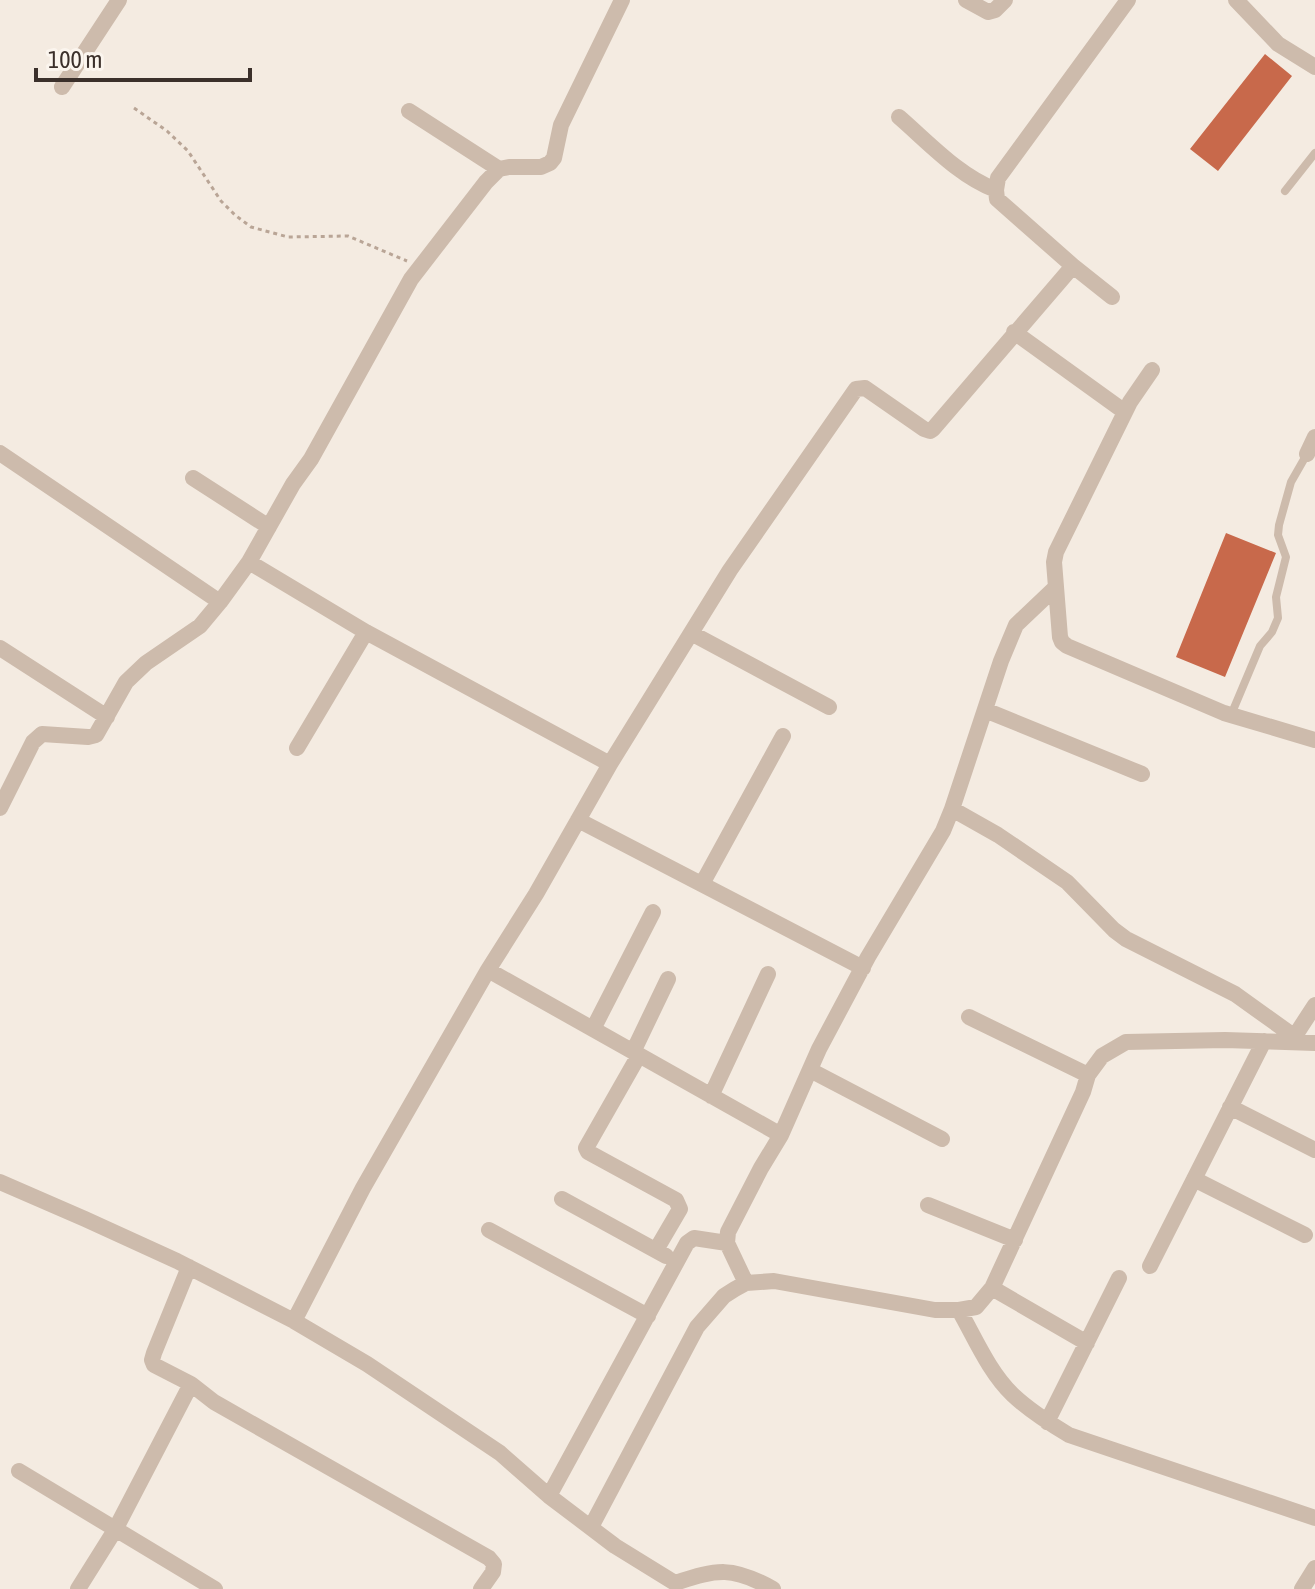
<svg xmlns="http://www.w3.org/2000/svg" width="1315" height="1589" font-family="'Asap Condensed',sans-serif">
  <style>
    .building { fill: #c8694b }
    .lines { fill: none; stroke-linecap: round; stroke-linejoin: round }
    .path { stroke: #b9a596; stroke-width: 3; stroke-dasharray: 4 4; stroke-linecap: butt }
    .lane { stroke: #cdbbac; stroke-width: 8 }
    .street { stroke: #cdbbac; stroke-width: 16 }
  </style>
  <rect width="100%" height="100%" fill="#f4ebe1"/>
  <!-- building -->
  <path class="building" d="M1265,54L1292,76L1218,171L1190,149Z
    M1226,533L1276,553L1225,677L1176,657Z"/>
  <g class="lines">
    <!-- path -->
    <path class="path" d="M134,108L167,131L188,151L221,201L235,215L251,227L288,237L348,236L407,261"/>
    <!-- lane -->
    <path class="lane" d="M1285,191L1315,153
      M1231,715L1260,646L1272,632L1278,618L1276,597L1286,557L1278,535L1279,525L1291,482L1307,454"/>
    <!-- street -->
    <path class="street" d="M966,0L988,12L995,10L1005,0
      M1236,0L1278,44L1315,67
      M62,87L119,0
      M409,111L499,169
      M899,117C929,143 959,176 996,190
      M1112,297L1073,266L997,199L996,190L998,178L1128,0
      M1014,332L1125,412
      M1152,370L1130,402L1056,552L1054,562L1060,637L1062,642L1067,646L1224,713L1315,740
      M0,453L220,602
      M1307,454L1315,437
      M193,478L269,527
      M249,562L366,632L610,764
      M691,633L829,707
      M0,648L107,717
      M985,710L1142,774
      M297,748L366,632
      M0,808L33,742L42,734L88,737L96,735L126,682L146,663L200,626L220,602L249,562L293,484L311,459L411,279L486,182L499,169L509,167H541L550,163L554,158L561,125L622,0
      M952,809L998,835L1067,882L1114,930L1126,939L1235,994L1295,1037
      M578,820L863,968
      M702,884L783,736
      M488,970L781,1135
      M969,1017L1088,1075
      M593,1029L653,912
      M1291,1042L1315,1005
      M633,1052L668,979
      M639,1055L586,1148L588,1152L676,1200L680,1209L656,1250
      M810,1070L942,1139
      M711,1096L768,974
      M1230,1107L1315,1150
      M1194,1179L1305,1235
      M0,1182L85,1219L177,1261L294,1321L367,1364L500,1453L549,1496L615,1546L675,1583C718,1569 732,1566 773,1589
      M562,1199L666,1256
      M928,1205L1015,1240
      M489,1230L648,1316
      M1150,1266L1264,1041
      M189,1267L154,1353L152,1360L154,1365L191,1384L214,1402L489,1558L494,1564L493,1572L481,1589
      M746,1283L727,1243L728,1232L761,1168L781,1135L819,1049L868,957L943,831L952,809L1001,661L1016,625L1056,587
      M992,1288L1087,1343
      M959,1310C975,1338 989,1372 1013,1395C1030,1411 1049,1423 1069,1435L1315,1518
      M294,1321L363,1188L488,970L536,894L610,764L730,570L856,389L865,388L924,429L930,431L933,429L1073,266
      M1047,1422L1119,1278
      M19,1471L215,1589
      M549,1496L687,1243L694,1238L727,1243
      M591,1527L697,1327L724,1296L735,1289L746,1283L774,1281L935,1310H959L976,1307L992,1288L1083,1092L1088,1075L1102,1056L1126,1042L1225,1040L1315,1043
      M78,1589L115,1530L191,1384
      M1302,1589L1315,1568"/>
  </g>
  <!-- scale -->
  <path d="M36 68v12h214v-12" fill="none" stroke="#3b302b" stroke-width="4"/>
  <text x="48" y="68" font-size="24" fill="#3b302b" stroke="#fbf5ee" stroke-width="6" paint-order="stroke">100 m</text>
</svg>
